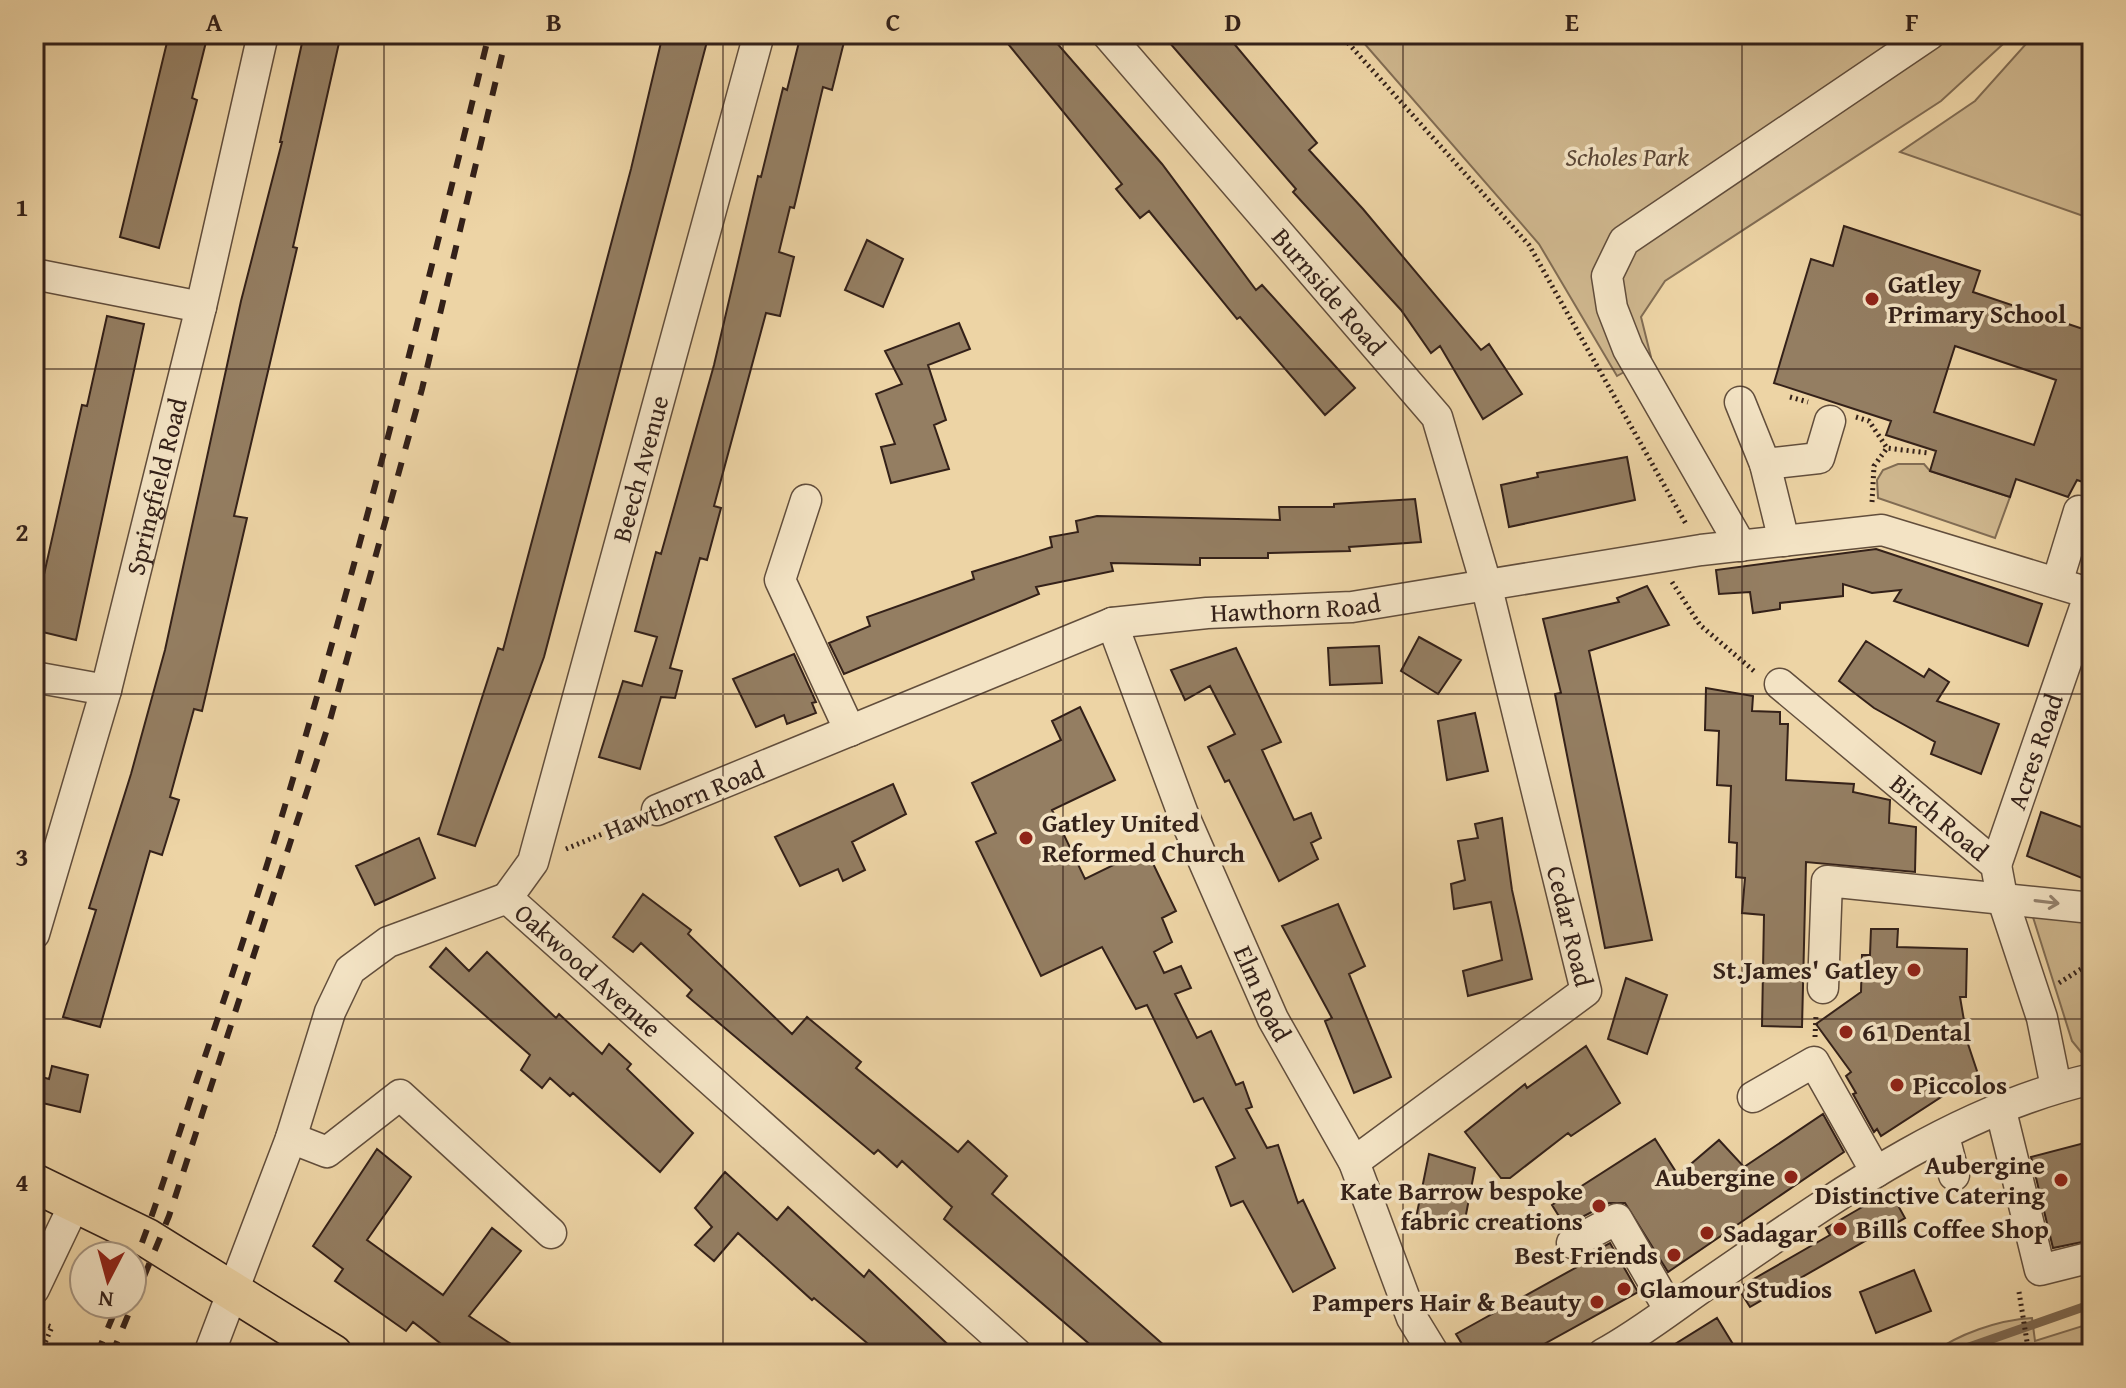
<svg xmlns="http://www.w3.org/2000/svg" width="2126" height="1388" font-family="'Gentium Book Plus',serif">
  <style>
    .green { fill: #ceb68d; stroke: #816c53; stroke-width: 2 }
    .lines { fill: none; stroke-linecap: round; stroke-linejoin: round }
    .stream { stroke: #7d6850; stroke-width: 9 }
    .building { fill: #947e62; stroke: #342119; stroke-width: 2; fill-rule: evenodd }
    .minor-casing { stroke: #624e3c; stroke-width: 33 }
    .major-casing { stroke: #342119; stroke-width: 41 }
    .path { stroke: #342119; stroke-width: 5; stroke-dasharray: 2 4; stroke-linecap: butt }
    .minor { stroke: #f3e3c4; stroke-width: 30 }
    .major { stroke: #edd4a5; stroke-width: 38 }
    .rail { stroke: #342119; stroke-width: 6; stroke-dasharray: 14 14; stroke-linecap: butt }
    .oneway { stroke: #94826e }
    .grid { fill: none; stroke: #342119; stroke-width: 2; stroke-opacity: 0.55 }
    .poi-dot { fill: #8f2418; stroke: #f3e3c4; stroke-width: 3 }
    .labels { text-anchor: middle; stroke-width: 7; stroke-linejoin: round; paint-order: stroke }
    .park-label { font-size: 26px; font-style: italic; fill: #5a4636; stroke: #f3e3c4 }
    .poi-label { font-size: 26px; font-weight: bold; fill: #342119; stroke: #f3e3c4; text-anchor: start }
    .street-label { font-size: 26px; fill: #342119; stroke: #f3e3c4 }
    .neatline { fill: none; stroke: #342119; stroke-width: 3 }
    .grid-label { font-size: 26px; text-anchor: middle; font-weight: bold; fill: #342119 }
  </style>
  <rect width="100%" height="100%" fill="#edd4a5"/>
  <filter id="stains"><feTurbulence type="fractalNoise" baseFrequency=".0025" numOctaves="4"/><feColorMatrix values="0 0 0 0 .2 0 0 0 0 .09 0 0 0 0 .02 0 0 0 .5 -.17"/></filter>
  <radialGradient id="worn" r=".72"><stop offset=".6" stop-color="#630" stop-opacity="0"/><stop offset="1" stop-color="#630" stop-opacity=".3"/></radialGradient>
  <!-- green -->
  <path class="green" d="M1356,34H2014L1941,101L1665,281L1641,317L1651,357L1617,376L1539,244Z
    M2035,34H2092V219L1900,152L1975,101Z
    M1898,464H1924L1930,471L2010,497L1995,538L1878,498L1877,480L1883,470Z
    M2032,914L2092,922V1054L2081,1052L2072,1041Z
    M2032,1318L2035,1341L2092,1323V1354H1931C1958,1334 1998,1320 2032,1318Z"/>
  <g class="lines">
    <!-- stream -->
    <path class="stream" d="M1949,1354L2092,1304"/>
  </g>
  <!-- building -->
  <path class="building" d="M169,34H208L192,98L197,100L159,248L120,237Z
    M304,34H341L293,247L297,248L234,516L247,518L202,711L194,709L170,797L179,800L162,855L150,851L100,1027L63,1017L96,910L89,908L131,774L165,650L241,301L282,142H280Z
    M663,34H709L544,657L475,846L438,834L498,648L503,650L631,169Z
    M801,34H846L832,90L823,87L794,208L790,207L779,252L794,257L780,316L766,313L714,506L721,508L707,560L700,558L670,668L682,671L675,698L661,697L640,769L599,757L623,681L642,686L657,637L635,631L656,552L661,554L714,365L758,176L761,177L783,88L787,90Z
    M1000,34H1049L1162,164L1256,290L1262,285L1355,388L1325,415L1240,317L1237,319L1149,211L1140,218L1116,189L1122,184Z
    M1162,34H1226L1317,143L1309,150L1363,209L1481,350L1489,344L1522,394L1483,419L1440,346L1431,353L1401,310L1293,192L1296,189Z
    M1844,226L1980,271L1973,292L2092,332V485L2077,480L2068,497L2016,479L2010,497L1930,471L1936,451L1886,435L1891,421L1774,383L1811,259L1833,266ZM1955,346L2056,380L2034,445L1934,412Z
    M867,240L903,259L883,307L845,290Z
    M107,316L144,324L76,640L34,630V619L82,405L87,406Z
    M959,323L970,349L928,365L946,420L934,425L949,469L891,483L881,447L895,444L876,394L902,384L885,351Z
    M1627,457L1635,500L1509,527L1501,485L1538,477L1537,473Z
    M1415,499L1421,542L1349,547L1350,551L1268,553V558H1200V565L1111,563L1113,571L1036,587L1039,594L844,674L829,643L870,626L867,617L974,579L972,572L1052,547L1050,537L1078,532L1076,521L1097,516L1280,520L1279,507H1334V504Z
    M1876,549L2042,604L2028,646L1894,601L1901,590L1872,593L1843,584V596L1780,603V609L1753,613L1750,592L1719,594L1716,570Z
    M1647,586L1669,625L1589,651L1652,940L1605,948L1555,694L1561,693L1543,619L1619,602L1617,598Z
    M1419,637L1461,660L1438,694L1401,671Z
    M1866,641L1924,677L1929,669L1949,682L1937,701L1999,724L1981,774L1931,754L1935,742L1874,708L1839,681Z
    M1379,646L1382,683L1330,685L1328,648Z
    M1236,648L1281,742L1262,750L1294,820L1311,813L1321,838L1311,843L1318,859L1279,881L1229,780L1225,782L1208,747L1235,734L1210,686L1185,700L1171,670Z
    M794,654L816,702L812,703L816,713L787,724L784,715L756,727L733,679Z
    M1706,688L1753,696L1752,711L1780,712V724H1788L1786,780L1854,784L1853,792L1890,800L1889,823L1916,827L1915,872L1806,862L1802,1027L1762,1026L1764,915L1742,913L1745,878L1736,877L1737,843L1729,842L1731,786L1717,785L1719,731L1705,730Z
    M1080,707L1115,780L1052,810L1085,879L1146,849L1176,911L1162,918L1172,942L1154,952L1164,973L1181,966L1191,988L1175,994L1197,1038L1211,1031L1236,1085L1243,1082L1252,1107L1246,1109L1267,1148L1278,1145L1298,1203L1303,1200L1335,1268L1293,1292L1243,1201L1231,1206L1216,1167L1235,1158L1203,1098L1194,1102L1147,1005L1136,1009L1102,947L1041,976L976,842L996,833L972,783L1061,740L1052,721Z
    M1475,713L1488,771L1447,780L1438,721Z
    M893,784L906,814L852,842L865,870L843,881L838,869L800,886L775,837Z
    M2041,812L2092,831V882L2027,856Z
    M1502,818L1512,890L1532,979L1468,996L1463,971L1502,960L1491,902L1454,909L1451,884L1465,880L1458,841L1478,838L1475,824Z
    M419,838L435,878L375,905L356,866Z
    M643,894L691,930L688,934L792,1034L807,1017L861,1062L856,1068L958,1152L968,1141L1007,1176L992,1194L1174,1354H1101L944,1219L952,1207L902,1161L897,1167L878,1150L874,1154L687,996L692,990L641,943L633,952L613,937Z
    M1338,904L1365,966L1349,974L1391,1077L1354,1093L1325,1021L1332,1018L1282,926Z
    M1871,929H1898L1897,947L1967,949L1966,997H1960L1968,1044L1982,1086L1946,1094L1881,1136L1877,1129L1874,1132L1853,1094L1856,1093L1846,1076L1851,1072L1816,1024L1861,992L1862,955H1870Z
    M446,948L469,971L487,952L556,1018L559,1014L602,1054L609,1044L631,1064L627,1069L693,1133L660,1172L573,1093L570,1096L550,1078L542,1088L521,1070L530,1055L430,967Z
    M1626,978L1667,995L1647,1054L1608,1039Z
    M1586,1046L1620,1103L1571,1136L1568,1133L1510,1178H1501L1465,1132L1525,1084L1527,1088Z
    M52,1066L88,1075L80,1112L34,1101L38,1076L49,1079Z
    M1823,1114L1844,1152L1668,1272L1625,1203H1609L1565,1226L1552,1205L1655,1139L1678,1175L1719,1140L1744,1167Z
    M2092,1141V1240L2053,1248L2031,1157Z
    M377,1149L411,1177L367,1240L443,1295L492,1228L521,1251L469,1316L526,1354H454L413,1322L406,1331L335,1281L343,1269L313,1246Z
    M1429,1154L1475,1168L1463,1230L1416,1218Z
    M725,1172L777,1220L788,1207L864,1277L869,1270L958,1354H880L814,1298L812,1300L738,1233L714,1261L695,1245L712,1227L695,1208Z
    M1890,1191L1905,1218L1750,1307L1738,1288L1830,1235L1826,1228Z
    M1610,1243L1638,1292L1526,1354H1468L1456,1334L1586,1262L1584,1257Z
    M1914,1270L1931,1311L1876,1333L1860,1292Z
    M1717,1318L1739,1354H1659Z"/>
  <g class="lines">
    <defs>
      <g id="minor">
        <path id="s1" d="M1107,34L1437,417L1486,584L1586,991L1354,1162"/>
        <path d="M34,274L201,307"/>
        <path d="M1740,402L1765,464L1784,541"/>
        <path d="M1765,464L1819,458L1830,421"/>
        <path d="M806,500L780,580L850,731"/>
        <path d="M1741,546L1628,349L1612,308L1607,276L1624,241L1930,34"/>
        <path d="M2057,583L2079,511"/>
        <path id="s2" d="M1112,623L1183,814L1273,1019L1354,1162L1412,1318L1434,1354"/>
        <path d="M34,677L106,690"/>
        <path id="s3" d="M1780,684L1996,865L2002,897L2042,1018L2056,1087"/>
        <path id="s4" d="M657,810L1112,623L1207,613L1352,607L1701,550L1882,530L2092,594"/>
        <path id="s5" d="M1996,865L2090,593"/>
        <path id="s6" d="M507,898L533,862L759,34"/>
        <path id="s7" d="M34,934L106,690L201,307L263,34"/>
        <path d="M1823,988L1827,881L2092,908"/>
        <path d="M1753,1097L1814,1062L1876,1172"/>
        <path d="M2001,1111L2040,1270L2092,1257"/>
        <path d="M1944,1136L1954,1175"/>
        <path d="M291,1138L327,1152L400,1095L551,1233"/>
        <path d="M1572,1243L1617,1219L1669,1309"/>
        <path d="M34,1289L76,1201"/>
        <path id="s8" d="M209,1354L291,1138L330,1012L350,970L388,942L507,898L1017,1354"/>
        <path d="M1603,1354C1640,1334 1675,1306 1710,1282C1827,1202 1951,1111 2092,1079"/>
      </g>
      <path id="major" d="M34,1183L147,1238L333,1354"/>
    </defs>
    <!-- minor casing -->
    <use href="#minor" class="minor-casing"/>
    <!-- major casing -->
    <use href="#major" class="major-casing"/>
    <!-- path -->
    <path class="path" d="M1340,34L1529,245L1686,524
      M1790,397L1808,402
      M1856,417L1869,421L1887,448
      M1872,502L1874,466L1887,448L1928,453
      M1672,582L1700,625L1754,671
      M566,849L631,822
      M2059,983L2092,962
      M1815,1037L1816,1015
      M2019,1292L2029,1354
      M34,1337L40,1323L52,1327L40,1354"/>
    <!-- minor -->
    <use href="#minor" class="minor"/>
    <!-- major -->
    <use href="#major" class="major"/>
    <!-- rail -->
    <path class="rail" d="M132,1269C158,1203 178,1135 201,1068C317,729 404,382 489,34
      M97,1354L118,1304
      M112,1354L169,1216L330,720L422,389L507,34"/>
  </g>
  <!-- one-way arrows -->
  <defs><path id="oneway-shaft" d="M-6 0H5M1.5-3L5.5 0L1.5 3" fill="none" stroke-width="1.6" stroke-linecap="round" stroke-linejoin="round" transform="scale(2)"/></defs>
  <use class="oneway" href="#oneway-shaft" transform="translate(2047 902) rotate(7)"/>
  <!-- grid -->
  <path class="grid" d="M384,34V1354M723,34V1354M1063,34V1354M1403,34V1354M1742,34V1354M34,369H2092M34,694H2092M34,1019H2092"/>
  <!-- markers -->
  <g class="poi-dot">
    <circle cx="1872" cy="299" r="8"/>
    <circle cx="1026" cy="838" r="8"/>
    <circle cx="1914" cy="970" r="8"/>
    <circle cx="1846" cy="1032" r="8"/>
    <circle cx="1897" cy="1085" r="8"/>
    <circle cx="1791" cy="1177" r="8"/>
    <circle cx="2061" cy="1180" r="8"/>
    <circle cx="1599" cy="1206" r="8"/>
    <circle cx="1840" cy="1229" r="8"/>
    <circle cx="1707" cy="1233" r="8"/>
    <circle cx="1674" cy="1255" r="8"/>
    <circle cx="1624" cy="1289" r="8"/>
    <circle cx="1597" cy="1302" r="8"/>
  </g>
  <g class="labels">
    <!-- park labels -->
    <g class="park-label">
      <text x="1627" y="166">Scholes Park</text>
    </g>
    <!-- poi labels -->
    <g class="poi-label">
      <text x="1888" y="293">Gatley<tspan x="1888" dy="30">Primary School</tspan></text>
      <text x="1042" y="832">Gatley United<tspan x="1042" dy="30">Reformed Church</tspan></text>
      <text x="1898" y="979" text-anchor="end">St.James' Gatley</text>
      <text x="1862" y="1041">61 Dental</text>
      <text x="1913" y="1094">Piccolos</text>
      <text x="2045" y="1174" text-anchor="end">Aubergine<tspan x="2045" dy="30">Distinctive Catering</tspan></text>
      <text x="1775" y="1186" text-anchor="end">Aubergine</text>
      <text x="1583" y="1200" text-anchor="end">Kate Barrow bespoke<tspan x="1583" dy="30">fabric creations</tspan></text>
      <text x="1856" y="1238">Bills Coffee Shop</text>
      <text x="1723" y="1242">Sadagar</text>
      <text x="1658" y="1264" text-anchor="end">Best Friends</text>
      <text x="1640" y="1298">Glamour Studios</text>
      <text x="1581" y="1311" text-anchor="end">Pampers Hair &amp; Beauty</text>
    </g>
    <!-- street labels -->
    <g class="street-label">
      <text dy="9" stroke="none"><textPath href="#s1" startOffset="340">Burnside Road</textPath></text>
      <text dy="9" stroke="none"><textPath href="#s6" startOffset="452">Beech Avenue</textPath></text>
      <text dy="9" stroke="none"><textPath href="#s7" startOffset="464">Springfield Road</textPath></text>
      <text dy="9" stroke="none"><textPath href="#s4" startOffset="676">Hawthorn Road</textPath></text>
      <text dy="9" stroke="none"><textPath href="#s5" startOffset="120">Acres Road</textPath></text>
      <text transform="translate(684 800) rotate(-22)" y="9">Hawthorn Road</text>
      <text dy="9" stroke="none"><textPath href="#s3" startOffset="208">Birch Road</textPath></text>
      <text dy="9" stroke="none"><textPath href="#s1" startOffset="1032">Cedar Road</textPath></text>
      <text dy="9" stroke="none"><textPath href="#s8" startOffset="692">Oakwood Avenue</textPath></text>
      <text dy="9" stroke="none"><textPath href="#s2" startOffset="400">Elm Road</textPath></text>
    </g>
  </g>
  <!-- margin -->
  <rect width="2126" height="1388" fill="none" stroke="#edd4a5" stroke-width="88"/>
  <!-- north arrow -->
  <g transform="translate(108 1280) rotate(186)"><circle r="38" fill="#f3e3c4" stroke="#a79580" stroke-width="2"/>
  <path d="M0-6L14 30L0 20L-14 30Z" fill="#8f2418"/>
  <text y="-12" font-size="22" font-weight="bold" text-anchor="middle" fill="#342119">N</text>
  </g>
  <rect x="44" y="44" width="2038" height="1300" class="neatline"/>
  <g class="grid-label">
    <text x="214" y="31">A</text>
    <text x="554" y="31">B</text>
    <text x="893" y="31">C</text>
    <text x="1233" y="31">D</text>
    <text x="1572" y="31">E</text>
    <text x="1912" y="31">F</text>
    <text x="22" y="216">1</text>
    <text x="22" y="541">2</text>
    <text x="22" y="866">3</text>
    <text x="22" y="1191">4</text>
  </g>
  <rect width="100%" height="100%" filter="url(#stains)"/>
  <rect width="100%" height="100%" fill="url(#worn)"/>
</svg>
